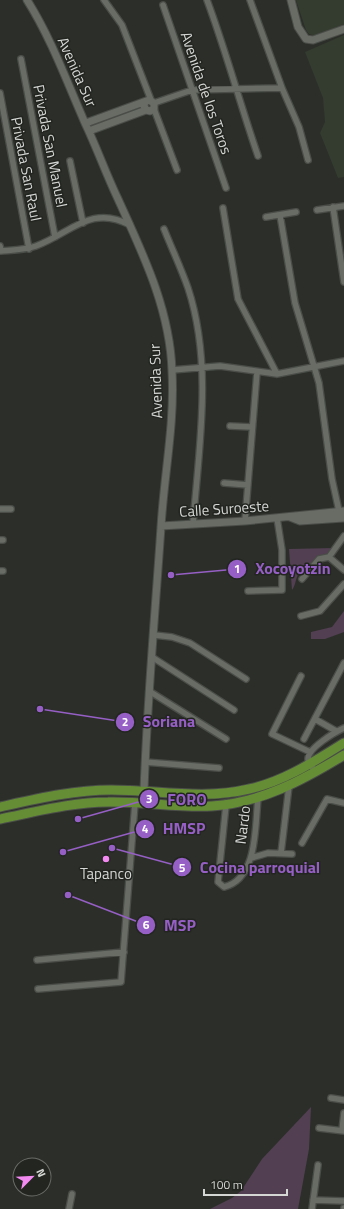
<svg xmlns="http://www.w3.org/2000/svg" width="344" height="1209" font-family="'Titillium Web',sans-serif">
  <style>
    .built { fill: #343b2f }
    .green { fill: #523f52 }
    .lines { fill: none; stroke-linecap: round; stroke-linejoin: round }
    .minor-casing { stroke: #4a4d48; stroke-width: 8 }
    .tertiary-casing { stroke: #4a4d48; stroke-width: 9 }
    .primary-casing { stroke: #4a4d48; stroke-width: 11 }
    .minor { stroke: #686c65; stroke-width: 5.5 }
    .tertiary { stroke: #686c65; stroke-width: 7 }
    .primary { stroke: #658d36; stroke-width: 9 }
    .poi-dot { fill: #f38af1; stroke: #222520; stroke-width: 1.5 }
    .labels { text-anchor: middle; stroke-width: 3; stroke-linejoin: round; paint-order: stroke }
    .street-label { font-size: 15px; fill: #d5d7d4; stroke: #222520 }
    .poi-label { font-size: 15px; fill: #d5d7d4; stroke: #222520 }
    .leader { fill: none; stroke: #965fc5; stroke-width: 1.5 }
    .callout-dot { fill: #965fc5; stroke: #222520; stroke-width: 1.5 }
    .mark-label { font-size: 12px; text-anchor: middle; font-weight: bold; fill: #fff }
    .callout-label { font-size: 16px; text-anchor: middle; font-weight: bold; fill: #965fc5; stroke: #222520; stroke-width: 3; stroke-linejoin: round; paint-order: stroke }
  </style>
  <rect width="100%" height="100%" fill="#2c2f29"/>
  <!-- built -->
  <path class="built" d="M296,0H344V24L315,36L309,34L306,30Z
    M344,35V177L338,178L320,133L325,122L323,98L305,52Z"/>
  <!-- green -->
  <path class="green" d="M335,548L330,555C311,558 314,568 299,573C295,579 296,585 292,590L289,549Z
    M344,611V632L325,639H311V632L332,627Z
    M311,1107L309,1149L298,1209H210L232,1198L241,1191L262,1159Z"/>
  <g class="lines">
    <defs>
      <path id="minor" d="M104,0L122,25L151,100
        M207,0C226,51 240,104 258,156
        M250,0L282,88
        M163,5L226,188
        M21,59L55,237
        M0,93L29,249
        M154,103L192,90L282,88L299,127L308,160
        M154,109L177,170
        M70,161L83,223
        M333,207L344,282
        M223,208L238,299L277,374
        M317,210L344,206
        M280,215L295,303L319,383L332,479L339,511
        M266,217L296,212
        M164,229C172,249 181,268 188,288C213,364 199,447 193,524
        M0,246L1,251C13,250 25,250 36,246C71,233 91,204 130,225
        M172,370L220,366L277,374L344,361
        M230,426L252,427
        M224,483L248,485
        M0,509H11
        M245,521L257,372
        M0,540H3
        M329,557L344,570
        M0,571H3
        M302,579L319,559L329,557L344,536
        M248,591L282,590V550L277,518
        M301,616L320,611L344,584
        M154,635L172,637L190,643L246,679
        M152,657L234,710
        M301,676L272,734L310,752
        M149,691L226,739
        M315,719L336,731
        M304,739L344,663
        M145,762L219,768
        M316,772C313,768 308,764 308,759C308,748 335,732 344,728
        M226,805L218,882L224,887C258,879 255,826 258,798
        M302,843L327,799L344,803
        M281,853L289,786
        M251,858L268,853L292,854
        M37,960L124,952
        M38,989L121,982L135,803
        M331,1098L344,1100
        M319,1128L344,1131
        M342,1130L344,1113
        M313,1200L344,1201
        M69,1209L72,1194
        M312,1209L318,1165
        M344,1209V1208"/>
      <path id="tertiary" d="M27,0C51,38 67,82 85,123C97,148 106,174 118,199C143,254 170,309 172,371C175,423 164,475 161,527C155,615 147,703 144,791
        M291,0L298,27L306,39L313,40L344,29
        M86,123L149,100L154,103V109L150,111L146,110L144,106L145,102
        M89,131L146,110
        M290,517L300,521L344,518
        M161,526L245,521L344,511"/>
      <path id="primary" d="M0,807C36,799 73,790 111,790C157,790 203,800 249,789C283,782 315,761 344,743
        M0,819C35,812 72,802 108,802C143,801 178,808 212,806C261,803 303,780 344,755"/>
    </defs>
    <!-- minor casing -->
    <use href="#minor" class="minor-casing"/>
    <!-- tertiary casing -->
    <use href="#tertiary" class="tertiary-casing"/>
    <!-- primary casing -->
    <use href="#primary" class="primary-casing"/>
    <!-- minor -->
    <use href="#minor" class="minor"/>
    <!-- tertiary -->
    <use href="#tertiary" class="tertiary"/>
    <!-- primary -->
    <use href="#primary" class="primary"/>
  </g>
  <!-- markers -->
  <circle class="poi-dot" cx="106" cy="859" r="4"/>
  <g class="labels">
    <!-- street labels -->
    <g class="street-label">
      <text transform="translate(77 72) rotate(66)" y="5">Avenida Sur</text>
      <text transform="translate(206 93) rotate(71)" y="5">Avenida de los Toros</text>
      <text transform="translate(50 146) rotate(79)" y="5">Privada San Manuel</text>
      <text transform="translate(26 169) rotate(79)" y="5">Privada San Raul</text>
      <text transform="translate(156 381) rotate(-92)" y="5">Avenida Sur</text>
      <text transform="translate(224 509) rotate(-4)" y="5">Calle Suroeste</text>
      <text transform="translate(243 825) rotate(-83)" y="5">Nardo</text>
    </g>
    <!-- poi labels -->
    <g class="poi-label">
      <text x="106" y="879">Tapanco</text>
    </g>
  </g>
  <!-- callouts -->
  <path class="leader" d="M171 575L237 569M40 709L125 722M78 819L149 799M63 852L145 829M112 848L182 867M68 895L146 925"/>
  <g class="callout-dot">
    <circle cx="171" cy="575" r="4"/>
    <circle cx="40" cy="709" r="4"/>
    <circle cx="78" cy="819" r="4"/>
    <circle cx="63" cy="852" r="4"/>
    <circle cx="112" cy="848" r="4"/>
    <circle cx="68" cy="895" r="4"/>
    <circle cx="237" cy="569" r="10"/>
    <circle cx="125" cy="722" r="10"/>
    <circle cx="149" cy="799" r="10"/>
    <circle cx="145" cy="829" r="10"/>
    <circle cx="182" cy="867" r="10"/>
    <circle cx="146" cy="925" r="10"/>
  </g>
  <g class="mark-label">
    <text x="237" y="573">1</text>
    <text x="125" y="726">2</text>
    <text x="149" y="803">3</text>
    <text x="145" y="833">4</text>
    <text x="182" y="872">5</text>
    <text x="146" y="929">6</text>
  </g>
  <g class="callout-label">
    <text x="293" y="574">Xocoyotzin</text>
    <text x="169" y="727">Soriana</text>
    <text x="187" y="805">FORO</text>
    <text x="184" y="834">HMSP</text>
    <text x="260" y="873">Cocina parroquial</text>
    <text x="180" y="931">MSP</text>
  </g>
  <!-- north arrow -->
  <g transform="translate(32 1177) rotate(66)"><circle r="19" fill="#222520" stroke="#6a6c68"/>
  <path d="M0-3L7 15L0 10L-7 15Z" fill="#f38af1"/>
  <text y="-6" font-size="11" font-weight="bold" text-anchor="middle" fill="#d5d7d4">N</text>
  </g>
  <!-- scale -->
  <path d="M204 1189v6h83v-6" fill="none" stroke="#d5d7d4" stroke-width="2"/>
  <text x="210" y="1189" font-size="12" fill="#d5d7d4" stroke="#222520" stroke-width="3" paint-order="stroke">100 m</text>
</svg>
